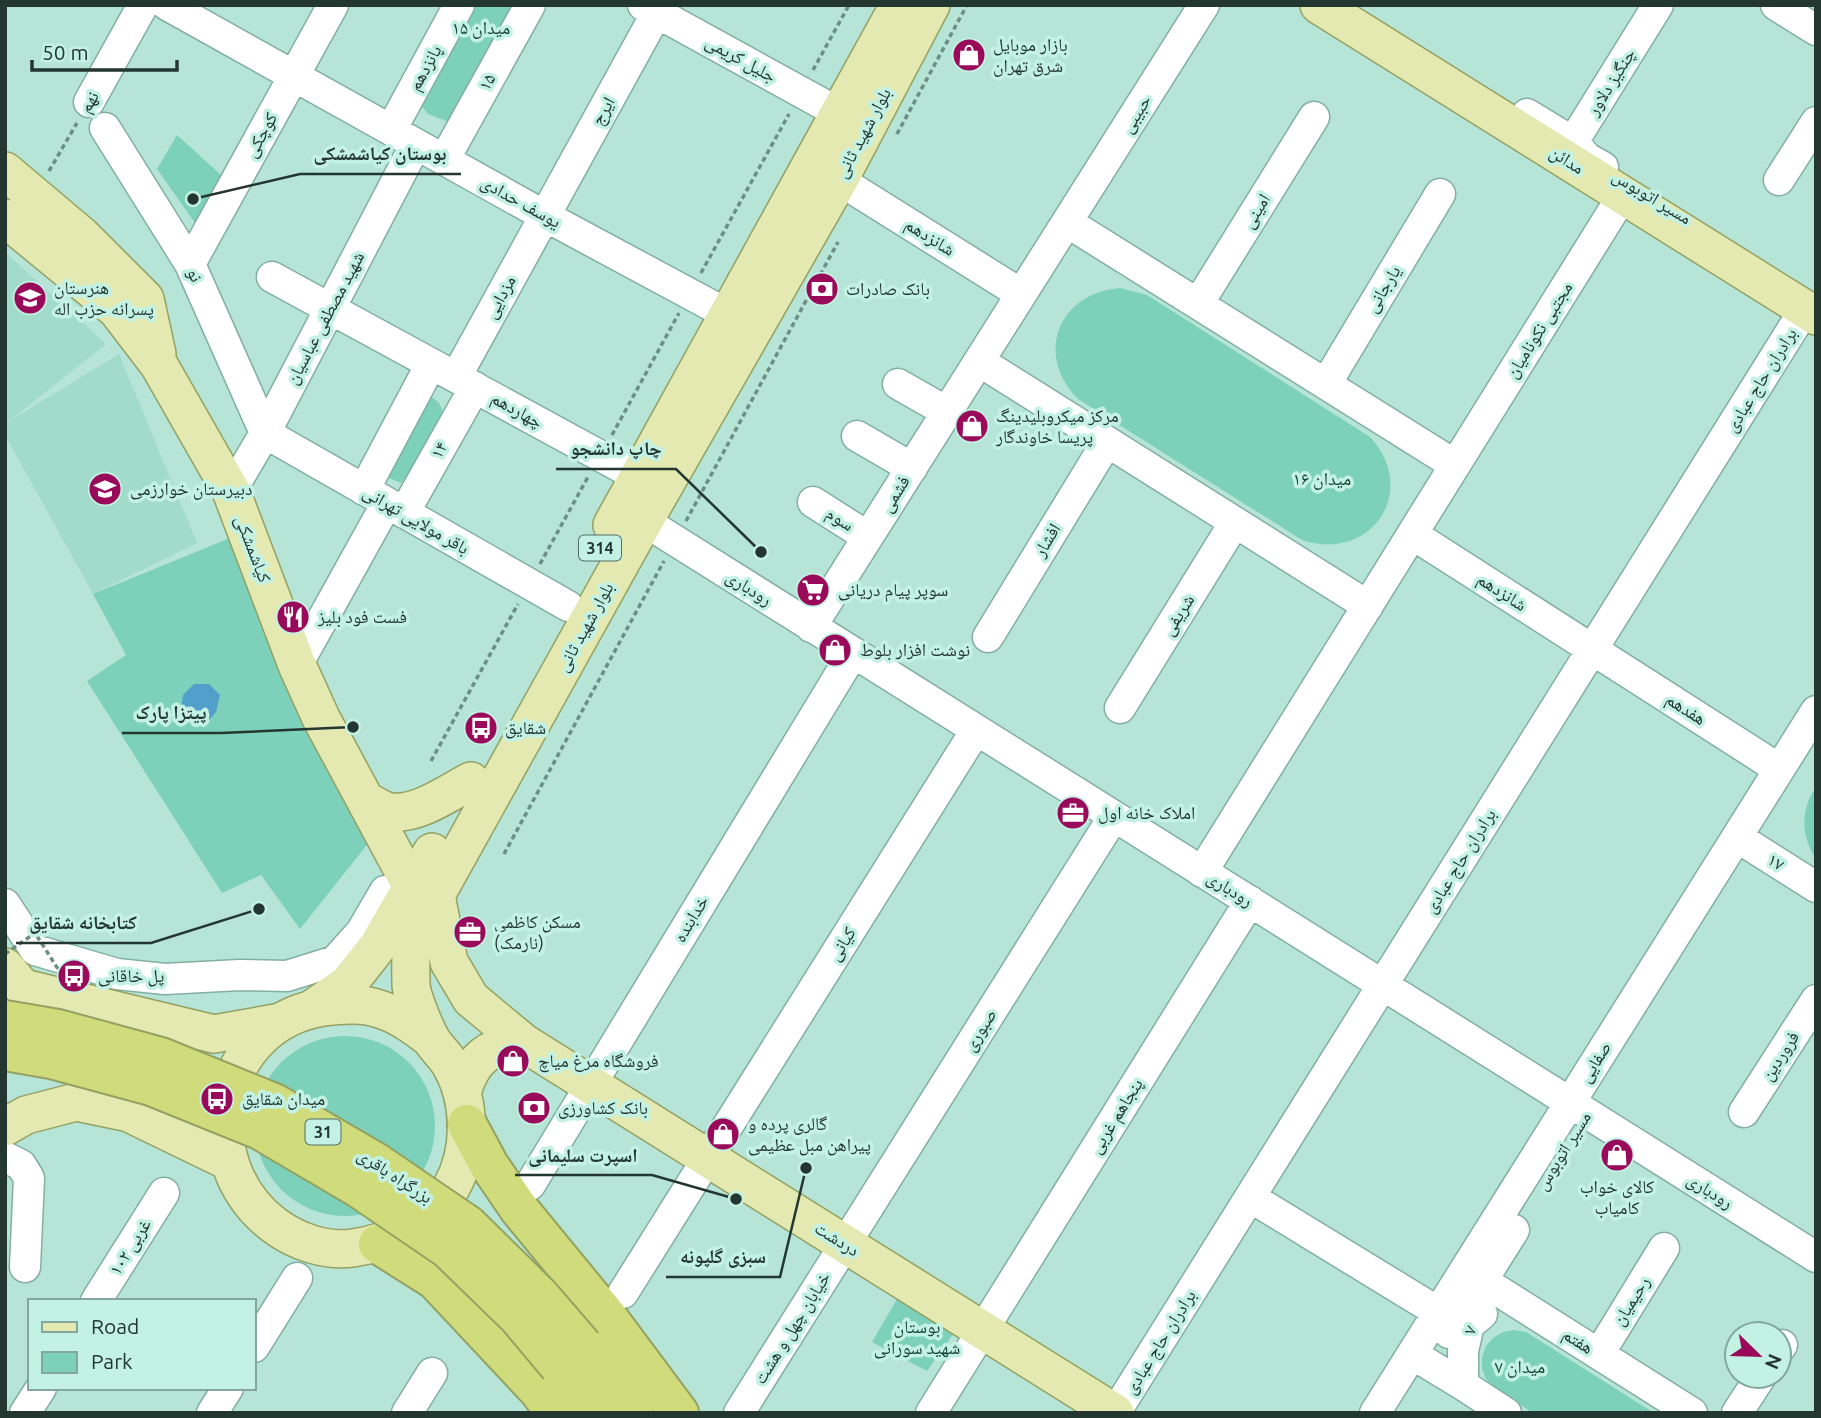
<svg xmlns="http://www.w3.org/2000/svg" width="1821" height="1418" font-family="Ubuntu,'Noto Naskh Arabic',sans-serif">
  <style>
    .built { fill: #a3dbca }
    .green { fill: #7dd0b9 }
    .water { fill: #50a0cb }
    .lines { fill: none; stroke-linecap: round; stroke-linejoin: round }
    .minor-casing { stroke: #82afa2; stroke-width: 33 }
    .major-casing { stroke: #93a161; stroke-width: 40 }
    .highway-casing { stroke: #93a161; stroke-width: 42 }
    .path { stroke: #6d8e84; stroke-width: 3.5; stroke-dasharray: 5 3.5; stroke-linecap: butt }
    .minor { stroke: #fff; stroke-width: 30 }
    .major { stroke: #e3e9b0; stroke-width: 37 }
    .highway { stroke: #d0db7b; stroke-width: 38 }
    .highway-bridge-casing { stroke: #93a161; stroke-width: 42; stroke-linecap: butt }
    .path-bridge { stroke: #6d8e84; stroke-width: 3.5; stroke-dasharray: 5 3.5; stroke-linecap: butt }
    .highway-bridge { stroke: #d0db7b; stroke-width: 38 }
    .labels { text-anchor: middle; stroke-width: 7; stroke-linejoin: round; paint-order: stroke }
    .shield { fill: #c3f2e4; stroke: #536e66; stroke-width: 2 }
    .shield-label { font-size: 16px; font-weight: bold; fill: #233630 }
    .park-label { font-size: 18px; fill: #154237; stroke: #c3f2e4 }
    .poi-label { font-size: 18px; fill: #233630; stroke: #c3f2e4; text-anchor: start }
    .street-label { font-size: 18px; fill: #233630; stroke: #c3f2e4 }
    .leader { fill: none; stroke: #233630; stroke-width: 2.5 }
    .callout-dot { fill: #233630; stroke: #c3f2e4; stroke-width: 2.5 }
    .callout-label { font-size: 19px; text-anchor: middle; font-weight: bold; fill: #233630; stroke: #c3f2e4; stroke-width: 7; stroke-linejoin: round; paint-order: stroke }
  </style>
  <rect width="100%" height="100%" fill="#b6e5d7"/>
  <!-- built -->
  <path class="built" d="M5,252L106,344L8,422L119,354L197,543L93,594L5,435Z"/>
  <!-- green -->
  <path class="green" d="M472,5H516L449,122L428,114L419,103Z
    M177,135L221,175L195,223L157,169Z
    M1120,288L1147,295L1370,437C1420,491 1371,563 1302,540L1078,399C1034,355 1058,293 1120,288Z
    M428,394L439,403L444,414L418,462L401,483L384,476Z
    M230,538L370,841L300,929L261,875L222,893L87,681L126,655L93,594Z
    M1816,787V859C1801,836 1800,810 1816,787Z
    M255 1126a90 90 0 1 1 180 0a90 90 0 1 1-180 0Z
    M897,1299L956,1330L927,1371L872,1342Z
    M1514,1330L1526,1332L1654,1413H1533L1494,1388L1486,1379L1482,1369V1357L1486,1346L1493,1338L1503,1332Z"/>
  <!-- water -->
  <path class="water" d="M194,684H209L220,695L216,712L208,721L192,718L181,709L183,695Z"/>
  <g class="lines">
    <defs>
      <path id="minor" d="M167,5L545,216L729,315
        M643,5L839,113
        M1776,5L1816,30
        M89,102L143,5
        M1527,114L1573,142L1587,158L1603,167
        M105,128L190,264L265,433L568,606
        M391,130L459,5
        M1563,158L1658,5
        M444,160L530,5
        M839,180L1021,294
        M1779,180L1816,122
        M1067,222L1455,465
        M190,264L333,5
        M272,277L639,477
        M1198,304L1314,117
        M979,361L1368,606
        M456,377L661,5
        M898,384L947,412
        M1326,384L1440,194
        M857,436L912,468
        M364,490L431,364
        M231,491L265,433L416,144
        M813,502L868,537
        M404,513L475,387
        M644,521L1816,1257
        M1412,534L1779,769
        M811,627L1204,5
        M988,637L1107,442
        M297,665L387,503
        M1120,708L1235,522
        M1737,837L1816,887
        M1202,872L1623,195
        M5,904L35,950L117,974L165,979L240,975L287,976L335,961L361,932L385,891L412,887
        M1744,1112L1816,1000
        M5,1157L21,1165L29,1178L25,1267
        M530,1185L853,653
        M1250,1197L1438,1312
        M1467,1271L1692,1413
        M623,1293L976,730
        M96,1301L164,1193
        M1482,1314L1469,1325L1463,1351V1385L1506,1413
        M1449,1333L1514,1230
        M254,1347L297,1278
        M1779,1349L1782,1345
        M1412,1354L1463,1385
        M1599,1354L1664,1248
        M25,1413L41,1388
        M212,1413L228,1388
        M407,1413L432,1373
        M739,1413L1114,816
        M931,1413L1250,901
        M1115,1413L1805,309
        M1375,1413L1816,711
        M1737,1413L1761,1376"/>
      <path id="major" d="M1319,5L1816,316
        M5,171L82,236L145,299L157,354
        M5,218L117,310L159,365L231,491L297,665L321,718L412,887
        M612,525L899,5
        M365,800C373,804 383,811 391,812C418,815 448,793 471,781
        M436,895L449,962L471,999L524,1043L1115,1413
        M5,967L23,988L214,1034L281,1022
        M312,1009L348,984L378,946L432,852
        M431,1039C414,1026 398,1014 376,1008C360,1003 341,1005 324,1007C217,1023 190,1161 274,1225C295,1241 326,1252 353,1248C394,1242 431,1223 452,1186C472,1149 471,1100 450,1064C445,1055 436,1048 431,1039C425,1028 412,997 411,985C411,974 410,958 412,948C416,930 428,911 436,895L644,521L839,180L931,5
        M462,1093C472,1058 489,1045 524,1043
        M5,1127L26,1115L76,1102L129,1113L228,1161"/>
      <path id="highway" d="M467,1124L489,1165L519,1209L606,1315L679,1413
        M378,1244L435,1280L539,1391L555,1413
        M583,1346L634,1413
        M559,1366L594,1413"/>
    </defs>
    <!-- minor casing -->
    <use href="#minor" class="minor-casing"/>
    <!-- major casing -->
    <use href="#major" class="major-casing"/>
    <!-- highway casing -->
    <use href="#highway" class="highway-casing"/>
    <!-- path -->
    <path class="path" d="M813,70L849,5
      M897,134L967,5
      M49,171L77,123
      M701,273L789,114
      M612,435L679,313
      M686,521L838,242
      M540,564L589,475
      M431,761L518,604
      M504,854L664,561"/>
    <!-- minor -->
    <use href="#minor" class="minor"/>
    <!-- major -->
    <use href="#major" class="major"/>
    <!-- highway -->
    <use href="#highway" class="highway"/>
    <defs>
      <path id="highway-bridge" d="M5,1020L58,1029L161,1057L274,1103L377,1163L468,1225L540,1296L583,1346
        M5,1051L51,1059L151,1086L260,1130L360,1189L448,1249L518,1317L559,1366"/>
    </defs>
    <!-- highway-bridge casing -->
    <use href="#highway-bridge" class="highway-bridge-casing"/>
    <!-- path-bridge -->
    <path class="path-bridge" d="M37,936L58,969
      M5,954L35,933"/>
    <!-- highway-bridge -->
    <use href="#highway-bridge" class="highway-bridge"/>
  </g>
  <!-- icons -->
  <defs>
    <symbol id="shop-disc" viewBox="-11 -11 22 22"><circle r="9.5" fill="#9a0a5b" stroke="#c3f2e4"/><path d="M-5-2.5h2.3a2.7 3.5 0 0 1 5.4 0H5L5.5 6h-11ZM-1.5-2.5h3a1.5 2.3 0 0 0-3 0Z" fill="#fff"/></symbol>
    <symbol id="bank-disc" viewBox="-11 -11 22 22"><circle r="9.5" fill="#9a0a5b" stroke="#c3f2e4"/><path d="M-6-4H6V4H-6ZM0-2.3a2.3 2.3 0 1 0 0 4.6a2.3 2.3 0 1 0 0-4.6Z" fill="#fff"/></symbol>
    <symbol id="school-disc" viewBox="-11 -11 22 22"><circle r="9.5" fill="#9a0a5b" stroke="#c3f2e4"/><path d="M0-5L7-2L0 1L-7-2ZM-4 1L0 2.5L4 1V4Q0 6-4 4Z" fill="#fff"/></symbol>
    <symbol id="supermarket-disc" viewBox="-11 -11 22 22"><circle r="9.5" fill="#9a0a5b" stroke="#c3f2e4"/><path d="M-6-5.5h2.5l.6 2H6L4.5 2H-2.5L-4.4-4H-6ZM-1.5 3.2a1.3 1.3 0 1 0 .1 0ZM3 3.2a1.3 1.3 0 1 0 .1 0Z" fill="#fff"/></symbol>
    <symbol id="restaurant-disc" viewBox="-11 -11 22 22"><circle r="9.5" fill="#9a0a5b" stroke="#c3f2e4"/><path d="M-5-6h1v4h1v-4h1v4h1v-4h1v5L-1.5 .5V6h-2V.5L-5-1ZM5-6V6H3V1.5H1.5Q1.5-4 5-6Z" fill="#fff"/></symbol>
    <symbol id="bus-disc" viewBox="-11 -11 22 22"><circle r="9.5" fill="#9a0a5b" stroke="#c3f2e4"/><path d="M-5-6H5V4H4V6H2V4H-2V6H-4V4H-5ZM-3.5-4V0h7V-4ZM-3.5 1.2v1.5H-2V1.2ZM2 1.2v1.5H3.5V1.2Z" fill="#fff"/></symbol>
    <symbol id="office-disc" viewBox="-11 -11 22 22"><circle r="9.5" fill="#9a0a5b" stroke="#c3f2e4"/><path d="M-6-3h4V-5.5h4V-3h4V5H-6ZM-1-4.5V-3h2v-1.5ZM-6 0V1H6V0Z" fill="#fff"/></symbol>
  </defs>
  <g fill-rule="evenodd">
    <use href="#shop-disc" x="950" y="36" width="38" height="38"/>
    <use href="#bank-disc" x="803" y="270" width="38" height="38"/>
    <use href="#school-disc" x="11" y="279" width="38" height="38"/>
    <use href="#shop-disc" x="953" y="407" width="38" height="38"/>
    <use href="#school-disc" x="86" y="470" width="38" height="38"/>
    <use href="#supermarket-disc" x="794" y="571" width="38" height="38"/>
    <use href="#restaurant-disc" x="274" y="598" width="38" height="38"/>
    <use href="#shop-disc" x="816" y="631" width="38" height="38"/>
    <use href="#bus-disc" x="462" y="709" width="38" height="38"/>
    <use href="#office-disc" x="1054" y="794" width="38" height="38"/>
    <use href="#office-disc" x="451" y="913" width="38" height="38"/>
    <use href="#bus-disc" x="55" y="957" width="38" height="38"/>
    <use href="#shop-disc" x="494" y="1042" width="38" height="38"/>
    <use href="#bus-disc" x="198" y="1080" width="38" height="38"/>
    <use href="#bank-disc" x="515" y="1089" width="38" height="38"/>
    <use href="#shop-disc" x="704" y="1115" width="38" height="38"/>
    <use href="#shop-disc" x="1598" y="1136" width="38" height="38"/>
  </g>
  <g class="labels">
    <!-- shield labels -->
    <g class="shield">
      <rect x="579" y="535.5" width="42" height="25" rx="5"/>
      <rect x="305.5" y="1119.5" width="35" height="25" rx="5"/>
    </g>
    <g class="shield-label">
      <text x="600" y="554">314</text>
      <text x="323" y="1138">31</text>
    </g>
    <!-- park labels -->
    <g class="park-label">
      <text x="481" y="34">میدان ۱۵</text>
      <text x="1322" y="485">میدان ۱۶</text>
      <text x="917" y="1333">بوستان<tspan x="917" dy="21">شهید سورانی</tspan></text>
      <text x="1520" y="1373">میدان ۷</text>
    </g>
    <!-- poi labels -->
    <g class="poi-label">
      <text x="993" y="51">بازار موبایل<tspan x="993" dy="21">شرق تهران</tspan></text>
      <text x="54" y="294">هنرستان<tspan x="54" dy="21">پسرانه حزب اله</tspan></text>
      <text x="846" y="295">بانک صادرات</text>
      <text x="996" y="422">مرکز میکروبلیدینگ<tspan x="996" dy="21">پریسا خاوندگار</tspan></text>
      <text x="130" y="495">دبیرستان خوارزمی</text>
      <text x="838" y="596">سوپر پیام دریانی</text>
      <text x="318" y="623">فست فود بلیز</text>
      <text x="860" y="656">نوشت افزار بلوط</text>
      <text x="505" y="734">شقایق</text>
      <text x="1098" y="819">املاک خانه اول</text>
      <text x="494" y="928">مسکن کاظمی<tspan x="494" dy="21">(نارمک)</tspan></text>
      <text x="98" y="982">پل خاقانی</text>
      <text x="538" y="1067">فروشگاه مرغ میاچ</text>
      <text x="242" y="1105">میدان شقایق</text>
      <text x="558" y="1114">بانک کشاورزی</text>
      <text x="748" y="1130">گالری پرده و<tspan x="748" dy="21">پیراهن مبل عظیمی</tspan></text>
      <text x="1617" y="1193" text-anchor="middle">کالای خواب<tspan x="1617" dy="21">کامیاب</tspan></text>
    </g>
    <!-- street labels -->
    <g class="street-label">
      <text transform="translate(741 59) rotate(29)" y="6">جلیل کریمی</text>
      <text transform="translate(425 68) rotate(-61)" y="6">پانزدهم</text>
      <text transform="translate(487 82) rotate(-61)" y="6">۱۵</text>
      <text transform="translate(1611 82) rotate(-58)" y="6">چنگیز دلاور</text>
      <text transform="translate(89 102) rotate(-60)" y="6">نهم</text>
      <text transform="translate(603 111) rotate(-61)" y="6">ایرج</text>
      <text transform="translate(1136 114) rotate(-58)" y="6">حبیبی</text>
      <text transform="translate(863 133) rotate(-62)" y="6">بلوار شهید ثانی</text>
      <text transform="translate(261 135) rotate(-61)" y="6">کوچکی</text>
      <text transform="translate(1567 160) rotate(32)" y="6">مدائن</text>
      <text transform="translate(1652 197) rotate(31)" y="6">مسیر اتوبوس</text>
      <text transform="translate(521 202) rotate(29)" y="6">یوسف حدادی</text>
      <text transform="translate(1256 211) rotate(-58)" y="6">امینی</text>
      <text transform="translate(930 237) rotate(32)" y="6">شانزدهم</text>
      <text transform="translate(195 275) rotate(65)" y="6">نو</text>
      <text transform="translate(1383 289) rotate(-59)" y="6">یارجانی</text>
      <text transform="translate(500 297) rotate(-61)" y="6">مزدایی</text>
      <text transform="translate(325 318) rotate(-62)" y="6">شهید مصطفی عباسیان</text>
      <text transform="translate(1539 330) rotate(-58)" y="6">مجتبی نکونامیان</text>
      <text transform="translate(1761 380) rotate(-58)" y="6">برادران حاج عبادی</text>
      <text transform="translate(517 410) rotate(29)" y="6">چهاردهم</text>
      <text transform="translate(439 450) rotate(-61)" y="6">۱۴</text>
      <text transform="translate(895 494) rotate(-58)" y="6">فشمی</text>
      <text transform="translate(840 519) rotate(32)" y="6">سوم</text>
      <text transform="translate(416 520) rotate(30)" y="6">باقر مولایی تهرانی</text>
      <text transform="translate(1047 540) rotate(-59)" y="6">افشار</text>
      <text transform="translate(253 549) rotate(69)" y="6">کیاشمشکی</text>
      <text transform="translate(749 588) rotate(32)" y="6">رودباری</text>
      <text transform="translate(1502 592) rotate(33)" y="6">شانزدهم</text>
      <text transform="translate(1178 615) rotate(-58)" y="6">شریفی</text>
      <text transform="translate(585 627) rotate(-61)" y="6">بلوار شهید ثانی</text>
      <text transform="translate(1686 709) rotate(33)" y="6">هفدهم</text>
      <text transform="translate(1460 861) rotate(-58)" y="6">برادران حاج عبادی</text>
      <text transform="translate(1776 862) rotate(32)" y="6">۱۷</text>
      <text transform="translate(1230 889) rotate(32)" y="6">رودباری</text>
      <text transform="translate(691 919) rotate(-59)" y="6">خدابنده</text>
      <text transform="translate(842 944) rotate(-58)" y="6">کیانی</text>
      <text transform="translate(980 1030) rotate(-58)" y="6">صبوری</text>
      <text transform="translate(1780 1056) rotate(-57)" y="6">فروردین</text>
      <text transform="translate(1595 1062) rotate(-58)" y="6">صفایی</text>
      <text transform="translate(1116 1116) rotate(-58)" y="6">پنجاهم غربی</text>
      <text transform="translate(1563 1151) rotate(-58)" y="6">مسیر اتوبوس</text>
      <text transform="translate(395 1176) rotate(33)" y="6">بزرگراه باقری</text>
      <text transform="translate(1710 1191) rotate(32)" y="6">رودباری</text>
      <text transform="translate(837 1239) rotate(32)" y="6">دردشت</text>
      <text transform="translate(130 1247) rotate(-58)" y="6">۱۰۲ غربی</text>
      <text transform="translate(1631 1301) rotate(-58)" y="6">رحیمیان</text>
      <text transform="translate(792 1328) rotate(-58)" y="6">خیابان چهل و هشت</text>
      <text transform="translate(1470 1330) rotate(-65)" y="6">۷</text>
      <text transform="translate(1578 1341) rotate(32)" y="6">هفتم</text>
      <text transform="translate(1160 1342) rotate(-58)" y="6">برادران حاج عبادی</text>
    </g>
  </g>
  <!-- callouts -->
  <path class="leader" d="M193 199L300 174H461M761 552L676 469H556M353 727L221 733H122M259 909L151 943H16M736 1199L652 1175H515M806 1168L780 1277H666"/>
  <g class="callout-dot">
    <circle cx="193" cy="199" r="7"/>
    <circle cx="761" cy="552" r="7"/>
    <circle cx="353" cy="727" r="7"/>
    <circle cx="259" cy="909" r="7"/>
    <circle cx="736" cy="1199" r="7"/>
    <circle cx="806" cy="1168" r="7"/>
  </g>
  <g class="callout-label">
    <text x="380" y="160">بوستان کیاشمشکی</text>
    <text x="616" y="455">چاپ دانشجو</text>
    <text x="171" y="719">پیتزا پارک</text>
    <text x="83" y="929">کتابخانه شقایق</text>
    <text x="583" y="1162">اسپرت سلیمانی</text>
    <text x="723" y="1263">سبزی گلپونه</text>
  </g>
  <!-- border -->
  <rect width="1821" height="1418" fill="none" stroke="#233630" stroke-width="14"/>
  <!-- legend -->
  <rect x="28" y="1299" width="228" height="91" fill="#c3f2e4" stroke="#83a79c" stroke-width="2"/>
  <rect x="42" y="1322" width="35" height="10" fill="#e3e9b0" stroke="#83a79c" stroke-width="2"/>
  <text x="91" y="1334" font-size="21" fill="#233630">Road</text>
  <rect x="42" y="1352" width="35" height="21" fill="#7dd0b9" stroke="#83a79c" stroke-width="2"/>
  <text x="91" y="1369" font-size="21" fill="#233630">Park</text>
  <!-- north arrow -->
  <g transform="translate(1758 1355) rotate(113)"><circle r="33" fill="#c3f2e4" stroke="#83a79c" stroke-width="2"/>
  <path d="M0-5L12 26L0 18L-12 26Z" fill="#9a0a5b"/>
  <text y="-10" font-size="19" font-weight="bold" text-anchor="middle" fill="#233630">N</text>
  </g>
  <!-- scale -->
  <path d="M32 60v10h145v-10" fill="none" stroke="#233630" stroke-width="3.5"/>
  <text x="42" y="60" font-size="21" fill="#233630" stroke="#c3f2e4" stroke-width="5" paint-order="stroke">50 m</text>
</svg>
